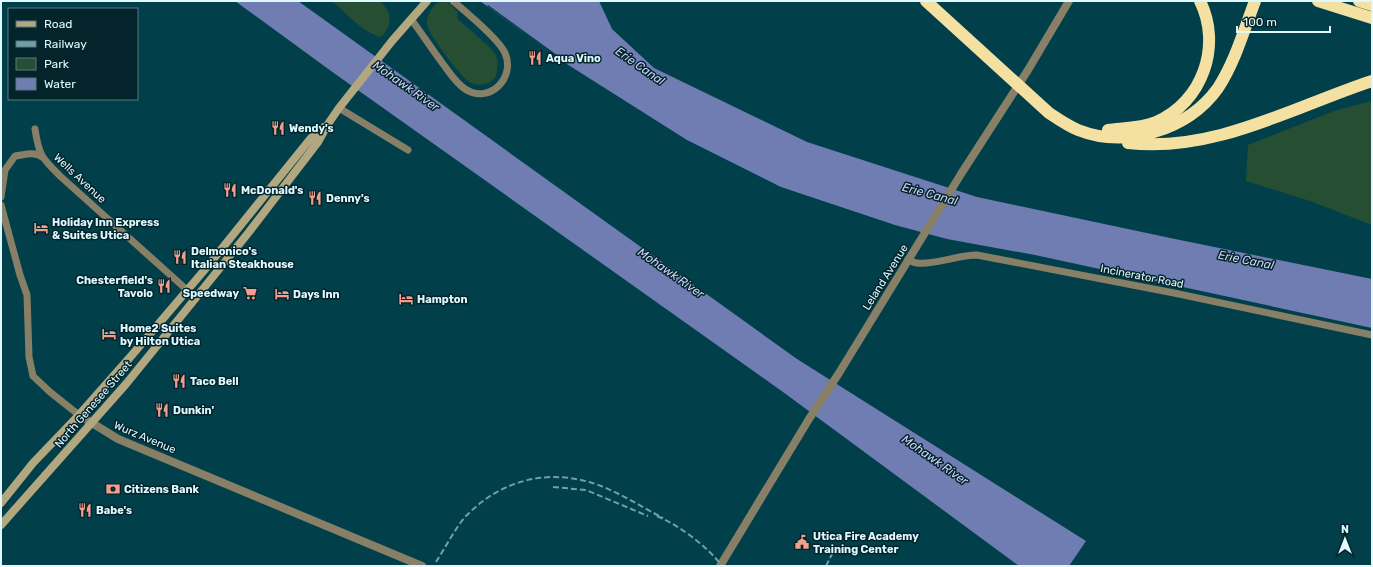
<svg xmlns="http://www.w3.org/2000/svg" width="1373" height="567" font-family="Rubik,sans-serif">
  <style>
    .green { fill: #264e33 }
    .water { fill: #707db2 }
    .pier { fill: #01404b }
    .lines { fill: none; stroke-linecap: round; stroke-linejoin: round }
    .minor { stroke: #877f66; stroke-width: 7 }
    .tertiary { stroke: #877f66; stroke-width: 8 }
    .secondary { stroke: #b3a77f; stroke-width: 8 }
    .motorway { stroke: #f4e0a1; stroke-width: 12 }
    .rail { stroke: #729fa7; stroke-width: 2; stroke-dasharray: 6 3; stroke-linecap: butt }
    .labels { text-anchor: middle; stroke-width: 3; stroke-linejoin: round; paint-order: stroke }
    .poi-label { font-size: 11px; font-weight: bold; fill: #def9ff; stroke: #03242b; text-anchor: start }
    .street-label { font-size: 11px; fill: #def9ff; stroke: #03242b }
    .water-label { font-size: 12px; font-style: italic; fill: #cbd4f4; stroke: #03242b }
  </style>
  <rect width="100%" height="100%" fill="#01404b"/>
  <!-- green -->
  <path class="green" d="M332,1H380C392,12 393,25 381,37C361,32 347,13 332,1Z
    M439,1H447L458,12L457,18L460,21C469,30 490,45 496,55C498,60 498,65 497,70C497,75 495,78 492,81C486,85 478,86 471,83C462,79 429,35 427,25C426,15 432,7 439,1Z
    M1372,101V225L1310,201L1246,181L1248,145L1334,111Z"/>
  <!-- water -->
  <path class="water" d="M235,1H298L797,359L1086,541L1069,566H1019L783,392L331,71Z
    M480,1H599L612,29L654,68L807,142L977,197L1175,239L1372,279V328L1035,255L947,239L895,225L781,187L687,140L562,61Z"/>
  <!-- pier -->
  <path class="pier" d="M488,5L561,58L560,60L487,6Z"/>
  <g class="lines">
    <!-- minor -->
    <path class="minor" d="M411,19C422,34 432,49 443,64C449,72 456,83 465,89C489,105 516,78 505,53C499,39 466,12 453,1
      M339,108L408,150
      M35,129C39,156 42,158 60,176L196,298
      M1,197L5,170L15,156C24,155 34,151 42,157
      M1,205L20,275L27,295L29,357L33,376L50,392L79,415
      M908,259C911,261 914,263 917,263C937,265 957,255 977,255L1174,293L1372,335"/>
    <!-- tertiary -->
    <path class="tertiary" d="M79,415L118,439L422,566
      M720,566L809,419L839,373L961,174L1028,70L1069,1"/>
    <!-- secondary -->
    <path class="secondary" d="M1,503L33,463L79,415L132,355L207,267L311,138L324,127
      M1,525L126,384L165,336L249,232L318,142L328,124L339,108L392,41L427,1"/>
    <!-- motorway -->
    <path class="motorway" d="M926,1L1049,113C1058,119 1068,126 1078,130C1126,149 1188,130 1218,88C1235,62 1244,30 1255,1
      M1318,1L1372,18
      M1359,1L1372,5
      M1108,130C1124,128 1141,128 1156,122C1203,102 1222,45 1200,1
      M1128,143C1214,153 1293,107 1372,81"/>
    <!-- rail -->
    <path class="rail" d="M553,487L586,490L648,516
      M657,516C680,526 707,546 722,566
      M436,562C445,548 456,527 466,516C499,482 543,469 589,482C614,489 640,506 663,518
      M826,566L835,548"/>
  </g>
  <!-- icons -->
  <defs>
    <symbol id="restaurant-bare" viewBox="-9 -9 18 18"><path d="M-5-6h1v4h1v-4h1v4h1v-4h1v5L-1.5 .5V6h-2V.5L-5-1ZM5-6V6H3V1.5H1.5Q1.5-4 5-6Z" fill="#f49d8b" stroke="#03242b" stroke-width="2.5" paint-order="stroke"/></symbol>
    <symbol id="hotel-bare" viewBox="-9 -9 18 18"><path d="M-6-4.5h1.5V1H6V5H4.5V3h-9V5H-6ZM-4 0a1.8 1.8 0 1 1 3.6 0ZM.5 0V-2.5h3Q6-2.5 6 0Z" fill="#f49d8b" stroke="#03242b" stroke-width="2.5" paint-order="stroke"/></symbol>
    <symbol id="supermarket-bare" viewBox="-9 -9 18 18"><path d="M-6-5.5h2.5l.6 2H6L4.5 2H-2.5L-4.4-4H-6ZM-1.5 3.2a1.3 1.3 0 1 0 .1 0ZM3 3.2a1.3 1.3 0 1 0 .1 0Z" fill="#f49d8b" stroke="#03242b" stroke-width="2.5" paint-order="stroke"/></symbol>
    <symbol id="bank-bare" viewBox="-9 -9 18 18"><path d="M-6-4H6V4H-6ZM0-2.3a2.3 2.3 0 1 0 0 4.6a2.3 2.3 0 1 0 0-4.6Z" fill="#f49d8b" stroke="#03242b" stroke-width="2.5" paint-order="stroke"/></symbol>
    <symbol id="civic-bare" viewBox="-9 -9 18 18"><path d="M-.6-6.5H3V-4.5H.6V-3L4-1V1h2V6H-6V1h2V-1L-.6-3ZM-1.2 2.5V6h2.4V2.5Z" fill="#f49d8b" stroke="#03242b" stroke-width="2.5" paint-order="stroke"/></symbol>
  </defs>
  <g fill-rule="evenodd">
    <use href="#restaurant-bare" x="525" y="48" width="20" height="20"/>
    <use href="#restaurant-bare" x="268" y="118" width="20" height="20"/>
    <use href="#restaurant-bare" x="220" y="180" width="20" height="20"/>
    <use href="#restaurant-bare" x="305" y="188" width="20" height="20"/>
    <use href="#hotel-bare" x="31" y="218" width="20" height="20"/>
    <use href="#restaurant-bare" x="170" y="247" width="20" height="20"/>
    <use href="#restaurant-bare" x="154" y="276" width="20" height="20"/>
    <use href="#supermarket-bare" x="240" y="283" width="20" height="20"/>
    <use href="#hotel-bare" x="272" y="284" width="20" height="20"/>
    <use href="#hotel-bare" x="396" y="289" width="20" height="20"/>
    <use href="#hotel-bare" x="99" y="324" width="20" height="20"/>
    <use href="#restaurant-bare" x="169" y="371" width="20" height="20"/>
    <use href="#restaurant-bare" x="152" y="400" width="20" height="20"/>
    <use href="#bank-bare" x="103" y="479" width="20" height="20"/>
    <use href="#restaurant-bare" x="75" y="500" width="20" height="20"/>
    <use href="#civic-bare" x="792" y="532" width="20" height="20"/>
  </g>
  <g class="labels">
    <!-- poi labels -->
    <g class="poi-label">
      <text x="546" y="62">Aqua Vino</text>
      <text x="289" y="132">Wendy's</text>
      <text x="241" y="194">McDonald's</text>
      <text x="326" y="202">Denny's</text>
      <text x="52" y="226">Holiday Inn Express<tspan x="52" dy="13">&amp; Suites Utica</tspan></text>
      <text x="191" y="255">Delmonico's<tspan x="191" dy="13">Italian Steakhouse</tspan></text>
      <text x="153" y="284" text-anchor="end">Chesterfield's<tspan x="153" dy="13">Tavolo</tspan></text>
      <text x="239" y="297" text-anchor="end">Speedway</text>
      <text x="293" y="298">Days Inn</text>
      <text x="417" y="303">Hampton</text>
      <text x="120" y="332">Home2 Suites<tspan x="120" dy="13">by Hilton Utica</tspan></text>
      <text x="190" y="385">Taco Bell</text>
      <text x="173" y="414">Dunkin'</text>
      <text x="124" y="493">Citizens Bank</text>
      <text x="96" y="514">Babe's</text>
      <text x="813" y="540">Utica Fire Academy<tspan x="813" dy="13">Training Center</tspan></text>
    </g>
    <!-- street labels -->
    <g class="street-label">
      <text transform="translate(80 178) rotate(43)" y="4">Wells Avenue</text>
      <text transform="translate(1142 276) rotate(11)" y="4">Incinerator Road</text>
      <text transform="translate(885 277) rotate(-58)" y="4">Leland Avenue</text>
      <text transform="translate(93 404) rotate(-49)" y="4">North Genesee Street</text>
      <text transform="translate(145 437) rotate(23)" y="4">Wurz Avenue</text>
    </g>
    <!-- water labels -->
    <g class="water-label">
      <text transform="translate(640 66) rotate(35)" y="4">Erie Canal</text>
      <text transform="translate(406 86) rotate(35)" y="4">Mohawk River</text>
      <text transform="translate(930 194) rotate(15)" y="4">Erie Canal</text>
      <text transform="translate(1246 260) rotate(11)" y="4">Erie Canal</text>
      <text transform="translate(671 273) rotate(35)" y="4">Mohawk River</text>
      <text transform="translate(935 460) rotate(35)" y="4">Mohawk River</text>
    </g>
  </g>
  <!-- border -->
  <rect width="1373" height="567" fill="none" stroke="#def9ff" stroke-width="4"/>
  <!-- legend -->
  <rect x="8" y="8" width="130" height="92" fill="#03242b" stroke="#5b7980"/>
  <rect x="16" y="21" width="20" height="6" fill="#b3a77f" stroke="#5b7980"/>
  <text x="44" y="28" font-size="12" fill="#def9ff">Road</text>
  <rect x="16" y="41" width="20" height="6" fill="#729fa7" stroke="#5b7980"/>
  <text x="44" y="48" font-size="12" fill="#def9ff">Railway</text>
  <rect x="16" y="58" width="20" height="12" fill="#264e33" stroke="#5b7980"/>
  <text x="44" y="68" font-size="12" fill="#def9ff">Park</text>
  <rect x="16" y="78" width="20" height="12" fill="#707db2" stroke="#5b7980"/>
  <text x="44" y="88" font-size="12" fill="#def9ff">Water</text>
  <!-- north arrow -->
  <g transform="translate(1345 539)" stroke="#03242b" stroke-width="3" paint-order="stroke">
  <path d="M0-3L7 15L0 10L-7 15Z" fill="#def9ff"/>
  <text y="-6" font-size="11" font-weight="bold" text-anchor="middle" fill="#def9ff">N</text>
  </g>
  <!-- scale -->
  <path d="M1237 26v6h93v-6" fill="none" stroke="#def9ff" stroke-width="2"/>
  <text x="1243" y="26" font-size="12" fill="#def9ff" stroke="#03242b" stroke-width="3" paint-order="stroke">100 m</text>
</svg>
